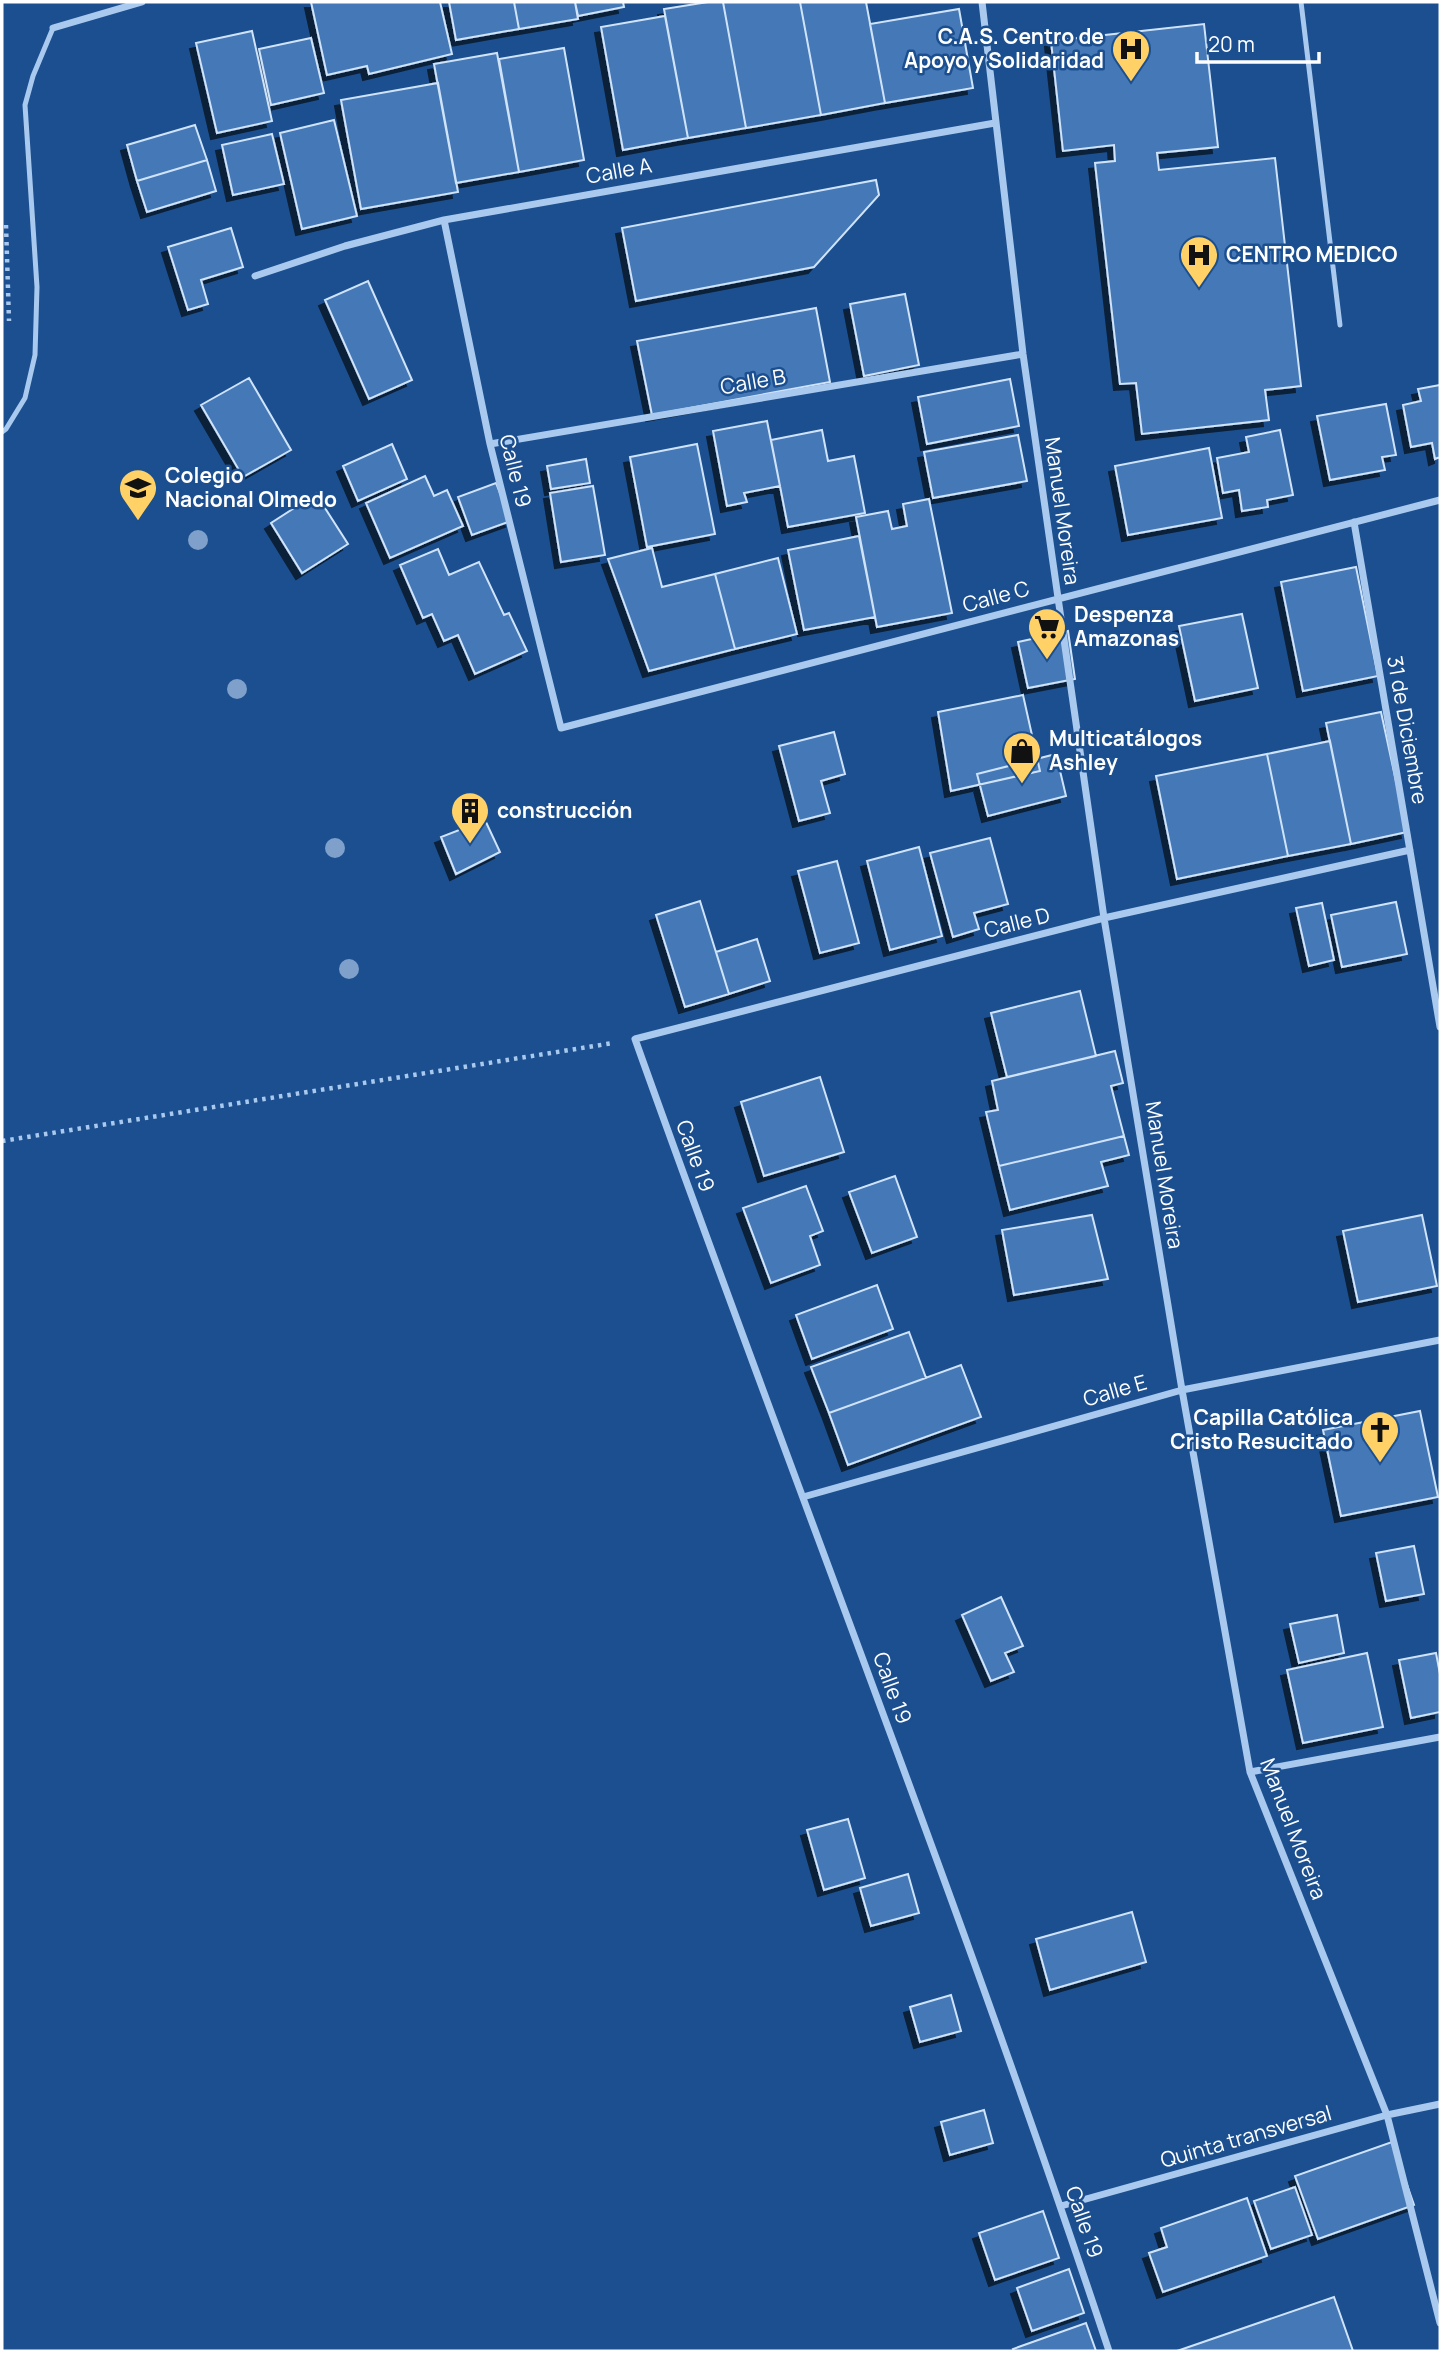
<svg xmlns="http://www.w3.org/2000/svg" width="1442" height="2353" font-family="Manrope,sans-serif">
  <style>
    .building { fill: #4478b7; stroke: #cfe3fa; stroke-width: 2; filter: url(#shadow) }
    .lines { fill: none; stroke-linecap: round; stroke-linejoin: round }
    .path { stroke: #a9c9ee; stroke-width: 4.5; stroke-dasharray: 3.5 5; stroke-linecap: butt }
    .lane { stroke: #a9c9ee; stroke-width: 5 }
    .street { stroke: #a9c9ee; stroke-width: 7 }
    .tree { fill: #7ea0ca }
    .labels { text-anchor: middle; stroke-width: 5; stroke-linejoin: round; paint-order: stroke }
    .poi-label { font-size: 21px; font-weight: bold; fill: #fff; stroke: #1b4f8f; text-anchor: start }
    .street-label { font-size: 21px; fill: #fff; stroke: #1b4f8f }
  </style>
  <defs>
    <filter id="shadow"><feDropShadow dx="-6" dy="6" stdDeviation="0" flood-color="#0009"/></filter>
  </defs>
  <rect width="100%" height="100%" fill="#1b4f8f"/>
  <!-- building -->
  <path class="building" d="M311,2H440L452,54L369,74L367,66L327,75Z
    M449,2H514L519,29L456,40Z
    M514,2H575L578,19L519,29Z
    M575,2H623L624,7L578,16Z
    M708,2H723L746,128L688,138L664,9Z
    M723,2H800L821,115L746,128Z
    M800,2H866L885,103L821,115Z
    M959,9L973,88L885,103L870,24Z
    M665,16L688,138L623,150L601,27Z
    M1204,24L1218,147L1157,153L1159,170L1275,158L1301,386L1265,390L1269,420L1142,434L1136,383L1120,384L1095,163L1115,161L1114,145L1063,151L1051,41Z
    M252,31L272,121L217,133L196,43Z
    M311,38L324,93L271,105L259,49Z
    M564,48L584,160L519,172L499,59Z
    M497,53L519,172L456,183L434,64Z
    M438,83L458,192L361,209L341,100Z
    M334,120L357,216L302,229L280,133Z
    M195,125L207,160L137,181L127,145Z
    M272,134L284,184L233,195L222,145Z
    M207,160L216,191L147,212L137,181Z
    M876,180L879,195L814,267L636,301L622,228Z
    M231,228L243,267L201,280L208,304L188,310L168,247Z
    M368,281L412,380L369,399L325,300Z
    M905,294L919,365L864,376L850,304Z
    M816,308L830,382L652,415L637,341Z
    M249,378L291,450L243,477L201,405Z
    M1010,379L1019,426L927,444L918,397Z
    M1440,385V457L1435,459L1432,443L1411,447L1403,405L1421,401L1418,389Z
    M1386,404L1396,455L1382,457L1385,470L1330,480L1317,416Z
    M767,421L780,486L744,493L747,502L727,506L713,431Z
    M822,430L828,461L854,456L865,513L788,527L771,440Z
    M1280,430L1293,495L1267,500L1268,507L1242,511L1239,490L1223,493L1217,458L1249,452L1246,437Z
    M1018,435L1027,481L933,498L924,452Z
    M392,444L407,479L358,501L343,466Z
    M697,444L715,534L647,547L630,457Z
    M1209,448L1222,518L1128,535L1115,466Z
    M586,459L590,483L551,489L547,466Z
    M425,476L434,496L447,490L463,526L390,558L366,503Z
    M496,483L511,521L472,535L458,497Z
    M593,486L605,555L561,562L550,493Z
    M316,494L348,544L302,573L271,523Z
    M929,499L952,613L877,627L856,517L888,511L892,529L907,526L903,504Z
    M859,536L875,617L804,630L788,550Z
    M652,548L662,587L715,574L735,649L649,671L608,559Z
    M438,549L449,575L479,562L504,615L509,613L527,651L475,674L458,635L444,641L432,614L423,618L400,565Z
    M778,558L797,634L735,649L715,574Z
    M1356,567L1378,676L1303,691L1281,582Z
    M1242,614L1258,688L1195,701L1179,626Z
    M1068,631L1075,679L1028,688L1018,642Z
    M1023,695L1040,771L951,791L938,712Z
    M1381,712L1407,832L1351,844L1326,723Z
    M834,732L845,774L821,781L830,813L799,821L779,746Z
    M1330,741L1351,844L1288,856L1267,754Z
    M1056,754L1066,796L988,816L977,774Z
    M1267,754L1288,856L1177,879L1156,776Z
    M485,820L500,852L456,874L441,837Z
    M990,838L1008,904L974,913L979,929L953,937L930,853Z
    M919,847L942,936L890,950L867,861Z
    M837,861L859,943L820,953L798,871Z
    M700,901L729,994L685,1007L656,915Z
    M1396,902L1407,954L1342,967L1331,915Z
    M1322,903L1334,960L1309,966L1296,908Z
    M757,939L770,981L729,994L716,952Z
    M1080,991L1096,1056L1007,1077L991,1013Z
    M1115,1051L1123,1083L1111,1086L1124,1136L999,1166L986,1112L998,1110L992,1081Z
    M820,1077L844,1152L764,1176L741,1102Z
    M1124,1136L1129,1155L1101,1162L1108,1186L1010,1210L999,1166Z
    M895,1176L917,1237L872,1253L849,1192Z
    M806,1186L823,1231L810,1236L820,1265L771,1283L743,1208Z
    M1092,1215L1108,1279L1014,1295L1002,1230Z
    M1422,1215L1437,1286L1358,1302L1343,1231Z
    M877,1285L893,1329L812,1359L796,1315Z
    M909,1332L926,1378L829,1413L811,1367Z
    M961,1365L981,1417L848,1465L829,1413Z
    M1420,1411L1438,1497L1341,1516L1323,1430Z
    M1414,1546L1424,1594L1386,1601L1376,1553Z
    M1001,1597L1023,1646L1005,1653L1014,1672L991,1681L962,1615Z
    M1337,1615L1344,1653L1299,1663L1290,1624Z
    M1367,1653L1383,1727L1303,1743L1287,1670Z
    M1436,1653L1440,1674V1712L1411,1718L1399,1660Z
    M848,1819L865,1878L824,1890L807,1830Z
    M908,1874L919,1913L871,1926L860,1888Z
    M1132,1912L1146,1962L1050,1990L1036,1939Z
    M951,1995L961,2031L920,2042L910,2007Z
    M984,2110L993,2143L950,2155L941,2122Z
    M1392,2142L1414,2205L1318,2239L1295,2176Z
    M1295,2187L1312,2235L1271,2249L1254,2201Z
    M1247,2198L1267,2256L1163,2292L1149,2253L1167,2247L1161,2228Z
    M1043,2211L1059,2258L995,2280L979,2233Z
    M1069,2269L1084,2313L1032,2331L1017,2288Z
    M1334,2297L1353,2351H1177Z
    M1086,2323L1096,2351H1014L1013,2349Z"/>
  <g class="lines">
    <!-- path -->
    <path class="path" d="M6,225L9,321
      M2,1141L613,1043"/>
    <!-- lane -->
    <path class="lane" d="M1301,2L1340,325
      M2,432L6,429L25,398L35,355L37,287L25,105L33,76L53,28"/>
    <!-- street -->
    <path class="street" d="M982,2L1023,354L1104,918L1182,1390L1250,1772L1387,2115L1440,2323
      M53,28L142,2
      M444,220L490,444L561,728L1440,500
      M255,276L345,246L444,220L995,123
      M490,444L1023,354
      M1354,522L1440,1027
      M803,1497L1182,1390L1440,1340
      M1250,1772L1440,1737
      M1061,2206L1387,2115L1440,2104
      M1109,2351C963,1910 791,1477 635,1039L1104,918L1410,850"/>
  </g>
  <!-- trees -->
  <g class="tree">
    <circle cx="198" cy="540" r="10"/>
    <circle cx="237" cy="689" r="10"/>
    <circle cx="335" cy="848" r="10"/>
    <circle cx="349" cy="969" r="10"/>
  </g>
  <!-- icons -->
  <defs>
    <symbol id="hospital-pin" viewBox="-11 -11 22 30"><path d="M0 17L-7.5 6A9.5 9.5 0 1 1 7.5 6Z" fill="#ffd166" stroke="#1b4f8f"/><path d="M-5-5h3v3.5h4V-5h3V5h-3V1.5h-4V5h-3Z" fill="#111"/></symbol>
    <symbol id="school-pin" viewBox="-11 -11 22 30"><path d="M0 17L-7.5 6A9.5 9.5 0 1 1 7.5 6Z" fill="#ffd166" stroke="#1b4f8f"/><path d="M0-5L7-2L0 1L-7-2ZM-4 1L0 2.5L4 1V4Q0 6-4 4Z" fill="#111"/></symbol>
    <symbol id="supermarket-pin" viewBox="-11 -11 22 30"><path d="M0 17L-7.5 6A9.5 9.5 0 1 1 7.5 6Z" fill="#ffd166" stroke="#1b4f8f"/><path d="M-6-5.5h2.5l.6 2H6L4.5 2H-2.5L-4.4-4H-6ZM-1.5 3.2a1.3 1.3 0 1 0 .1 0ZM3 3.2a1.3 1.3 0 1 0 .1 0Z" fill="#111"/></symbol>
    <symbol id="shop-pin" viewBox="-11 -11 22 30"><path d="M0 17L-7.5 6A9.5 9.5 0 1 1 7.5 6Z" fill="#ffd166" stroke="#1b4f8f"/><path d="M-5-2.5h2.3a2.7 3.5 0 0 1 5.4 0H5L5.5 6h-11ZM-1.5-2.5h3a1.5 2.3 0 0 0-3 0Z" fill="#111"/></symbol>
    <symbol id="building-pin" viewBox="-11 -11 22 30"><path d="M0 17L-7.5 6A9.5 9.5 0 1 1 7.5 6Z" fill="#ffd166" stroke="#1b4f8f"/><path d="M-4-6H4V6H1V3H-1V6H-4ZM-2.5-4.3h1.7v1.8h-1.7ZM.8-4.3h1.7v1.8H.8ZM-2.5-1h1.7V.8h-1.7ZM.8-1h1.7V.8H.8Z" fill="#111"/></symbol>
    <symbol id="church-pin" viewBox="-11 -11 22 30"><path d="M0 17L-7.5 6A9.5 9.5 0 1 1 7.5 6Z" fill="#ffd166" stroke="#1b4f8f"/><path d="M-1.2-6h2.4v3.5h3.3v2.4h-3.3V6h-2.4V-.1h-3.3v-2.4h3.3Z" fill="#111"/></symbol>
  </defs>
  <g fill-rule="evenodd">
    <use href="#hospital-pin" x="1109" y="27" width="44" height="60"/>
    <use href="#hospital-pin" x="1177" y="233" width="44" height="60"/>
    <use href="#school-pin" x="116" y="466" width="44" height="60"/>
    <use href="#supermarket-pin" x="1025" y="605" width="44" height="60"/>
    <use href="#shop-pin" x="1000" y="729" width="44" height="60"/>
    <use href="#building-pin" x="448" y="789" width="44" height="60"/>
    <use href="#church-pin" x="1358" y="1408" width="44" height="60"/>
  </g>
  <g class="labels">
    <!-- poi labels -->
    <g class="poi-label">
      <text x="1104" y="44" text-anchor="end">C.A.S. Centro de<tspan x="1104" dy="24">Apoyo y Solidaridad</tspan></text>
      <text x="1226" y="262">CENTRO MEDICO</text>
      <text x="165" y="483">Colegio<tspan x="165" dy="24">Nacional Olmedo</tspan></text>
      <text x="1074" y="622">Despenza<tspan x="1074" dy="24">Amazonas</tspan></text>
      <text x="1049" y="746">Multicatálogos<tspan x="1049" dy="24">Ashley</tspan></text>
      <text x="497" y="818">construcción</text>
      <text x="1353" y="1425" text-anchor="end">Capilla Católica<tspan x="1353" dy="24">Cristo Resucitado</tspan></text>
    </g>
    <!-- street labels -->
    <g class="street-label">
      <text transform="translate(619 171) rotate(-10)" y="7">Calle A</text>
      <text transform="translate(753 382) rotate(-10)" y="7">Calle B</text>
      <text transform="translate(515 471) rotate(76)" y="7">Calle 19</text>
      <text transform="translate(1062 511) rotate(82)" y="7">Manuel Moreira</text>
      <text transform="translate(996 597) rotate(-15)" y="7">Calle C</text>
      <text transform="translate(1407 730) rotate(80)" y="7">31 de Diciembre</text>
      <text transform="translate(1017 923) rotate(-14)" y="7">Calle D</text>
      <text transform="translate(695 1156) rotate(70)" y="7">Calle 19</text>
      <text transform="translate(1164 1175) rotate(81)" y="7">Manuel Moreira</text>
      <text transform="translate(1115 1391) rotate(-16)" y="7">Calle E</text>
      <text transform="translate(892 1688) rotate(70)" y="7">Calle 19</text>
      <text transform="translate(1293 1829) rotate(69)" y="7">Manuel Moreira</text>
      <text transform="translate(1246 2137) rotate(-16)" y="7">Quinta transversal</text>
      <text transform="translate(1084 2222) rotate(71)" y="7">Calle 19</text>
    </g>
  </g>
  <!-- border -->
  <rect width="1442" height="2353" fill="none" stroke="#ffffff" stroke-width="7"/>
  <!-- scale -->
  <path d="M1197 52v10h122v-10" fill="none" stroke="#ffffff" stroke-width="3.5"/>
  <text x="1208" y="52" font-size="21" fill="#ffffff" stroke="#1b4f8f" stroke-width="5" paint-order="stroke">20 m</text>
</svg>
